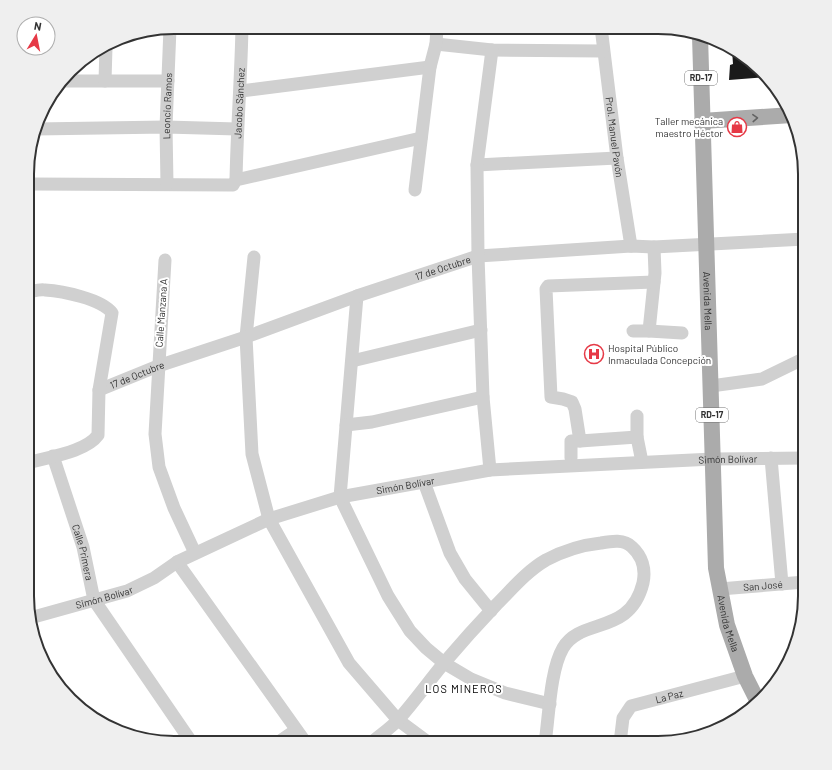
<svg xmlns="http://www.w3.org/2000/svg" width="832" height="770" font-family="Barlow,sans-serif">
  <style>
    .building { fill: #1a1a1a }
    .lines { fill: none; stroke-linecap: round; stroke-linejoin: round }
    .minor { stroke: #d0d0d0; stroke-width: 13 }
    .major { stroke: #ababab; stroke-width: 16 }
    .oneway { stroke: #636363 }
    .labels { text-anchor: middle; stroke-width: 4; stroke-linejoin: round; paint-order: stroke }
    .shield { fill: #fff; stroke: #707070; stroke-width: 1 }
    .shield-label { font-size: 9px; font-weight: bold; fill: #333 }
    .street-label { font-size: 10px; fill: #333; stroke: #fff }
    .poi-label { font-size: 10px; fill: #333; stroke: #fff; text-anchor: end }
    .neighbourhood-label { font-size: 11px; letter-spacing: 1px; fill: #000; stroke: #fff }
    .rim { fill: none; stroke: #333; stroke-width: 2 }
  </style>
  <rect width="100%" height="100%" fill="#fff"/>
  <!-- building -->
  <path class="building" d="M732,50L749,63L768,77L729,80L730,65L733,64Z"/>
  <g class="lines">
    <!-- minor -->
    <g class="minor">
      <path id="s1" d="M601,27L617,158L631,246"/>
      <path d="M436,44L492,50L602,51"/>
      <path d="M63,81H168"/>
      <path d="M105,81L106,47"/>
      <path d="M241,91L430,67"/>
      <path d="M36,129L166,127L237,129"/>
      <path d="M477,165L617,158"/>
      <path id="s2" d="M236,180C237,129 241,78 242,27"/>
      <path d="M30,184L233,185L236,180L421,138"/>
      <path id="s3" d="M167,184L166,127L170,28"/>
      <path d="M415,190L430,67L436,44L437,27"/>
      <path d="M254,257L246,337L252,454L269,519L349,663L398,720L429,743"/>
      <path d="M165,260L155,434L159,467L174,508L195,553"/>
      <path d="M357,296L340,497L388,596L410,631L426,648L444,663L471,679L505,693L550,704"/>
      <path d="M633,331H649L655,273L654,247"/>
      <path d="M649,331L682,333"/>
      <path d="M352,361L481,330"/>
      <path d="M711,386L762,379L805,358"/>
      <path id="s4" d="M99,390L158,366L246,337L357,296L478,256L631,246L654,247L805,239"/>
      <path d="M637,416V437"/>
      <path d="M346,425L372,422L483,397"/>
      <path id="s5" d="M53,456L83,547L94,600L192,743"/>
      <path d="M571,458V441H580"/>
      <path d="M771,458L782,584"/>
      <path d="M803,458L805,479"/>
      <path d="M642,462L637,437L580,441L575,409L572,402L563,399L551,397L546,289L548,286L654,282"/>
      <path d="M28,463C48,457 86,452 98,435L99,390L112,313C102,299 62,291 45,290C40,289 34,291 29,292"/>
      <path d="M490,470L483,397L478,256L477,165L492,50"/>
      <path d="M424,482L450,553L465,579L491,611"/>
      <path d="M177,562L306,743"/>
      <path id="s6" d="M720,589L805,582"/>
      <path id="s7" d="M30,618L127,591L154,578L177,562L269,519L340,497L490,470L713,459L805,458"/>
      <path d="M277,743L296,730"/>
      <path d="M371,743C380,735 391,728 399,719C415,701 429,681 444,663C461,643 479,623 497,604C512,589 527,571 546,560C563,551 582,545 601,543C612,541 624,539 632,547C642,556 646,569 643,583C630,636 581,617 563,648C550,670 549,717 545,743"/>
      <path id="s8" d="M620,743L623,718L631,706L745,676"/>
    </g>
    <!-- major -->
    <g class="major">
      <path id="s9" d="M700,36L716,568L727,625L745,676L758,702"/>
      <path d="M702,121L792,115"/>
    </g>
  </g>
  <!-- one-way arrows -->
  <defs><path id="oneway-chevron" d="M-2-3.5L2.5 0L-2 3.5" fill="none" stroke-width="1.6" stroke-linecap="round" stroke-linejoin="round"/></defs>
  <use class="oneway" href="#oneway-chevron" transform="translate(755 118) rotate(-3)"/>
  <!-- icons -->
  <defs>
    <symbol id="shop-ring" viewBox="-11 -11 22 22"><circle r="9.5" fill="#fff" stroke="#e63946" stroke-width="1.5"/><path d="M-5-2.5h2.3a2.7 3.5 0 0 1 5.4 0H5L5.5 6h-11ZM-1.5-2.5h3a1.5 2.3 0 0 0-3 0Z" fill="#e63946"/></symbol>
    <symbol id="hospital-ring" viewBox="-11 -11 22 22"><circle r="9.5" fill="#fff" stroke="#e63946" stroke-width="1.5"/><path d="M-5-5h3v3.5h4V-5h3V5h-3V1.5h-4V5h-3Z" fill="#e63946"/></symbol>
  </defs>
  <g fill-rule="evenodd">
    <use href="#shop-ring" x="726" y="116" width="22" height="22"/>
    <use href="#hospital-ring" x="583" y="343" width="22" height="22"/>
  </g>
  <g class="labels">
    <!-- shield labels -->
    <g class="shield">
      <rect x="685" y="71" width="32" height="14" rx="3"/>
      <rect x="696" y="408" width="32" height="14" rx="3"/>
    </g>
    <g class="shield-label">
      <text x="701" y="81">RD-17</text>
      <text x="712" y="418">RD-17</text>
    </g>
    <!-- street labels -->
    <g class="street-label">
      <text dy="4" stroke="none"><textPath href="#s2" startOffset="77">Jacobo Sánchez</textPath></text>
      <text dy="4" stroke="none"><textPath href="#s3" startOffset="78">Leoncio Ramos</textPath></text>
      <text dy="4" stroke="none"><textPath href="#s1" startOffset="111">Prol. Manuel Pavón</textPath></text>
      <text dy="4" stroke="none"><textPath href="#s4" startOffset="365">17 de Octubre</textPath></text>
      <text dy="4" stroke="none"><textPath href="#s9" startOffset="265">Avenida Mella</textPath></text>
      <text transform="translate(161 313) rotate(-86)" y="4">Calle Manzana A</text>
      <text dy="4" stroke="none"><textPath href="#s4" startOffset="41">17 de Octubre</textPath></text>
      <text dy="4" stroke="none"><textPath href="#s7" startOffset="725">Simón Bolívar</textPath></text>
      <text dy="4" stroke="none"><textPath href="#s7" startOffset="401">Simón Bolívar</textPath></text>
      <text dy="4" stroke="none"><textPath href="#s5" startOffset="101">Calle Primera</textPath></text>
      <text dy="4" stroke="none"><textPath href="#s6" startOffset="43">San José</textPath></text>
      <text dy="4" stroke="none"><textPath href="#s7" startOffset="77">Simón Bolívar</textPath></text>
      <text dy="4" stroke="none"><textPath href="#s9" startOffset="589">Avenida Mella</textPath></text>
      <text dy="4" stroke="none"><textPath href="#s8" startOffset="79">La Paz</textPath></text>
    </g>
    <!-- poi labels -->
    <g class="poi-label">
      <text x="723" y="125">Taller mecánica<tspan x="723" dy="12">maestro Héctor</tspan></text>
      <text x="608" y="352" text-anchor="start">Hospital Público<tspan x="608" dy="12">Inmaculada Concepción</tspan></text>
    </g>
    <!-- neighbourhood labels -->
    <g class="neighbourhood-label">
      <text x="464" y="693">LOS MINEROS</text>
    </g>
  </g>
  <!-- crop -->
  <path d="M0 0H832V770H0ZM174 34H658A140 140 0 0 1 798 174V596A140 140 0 0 1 658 736H174A140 140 0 0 1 34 596V174A140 140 0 0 1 174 34Z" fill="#efefef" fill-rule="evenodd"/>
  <path class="rim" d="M174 34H658A140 140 0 0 1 798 174V596A140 140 0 0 1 658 736H174A140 140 0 0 1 34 596V174A140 140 0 0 1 174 34Z"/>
  <!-- north arrow -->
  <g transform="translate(36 36) rotate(10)"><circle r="19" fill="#ffffff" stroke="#adadad"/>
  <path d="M0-3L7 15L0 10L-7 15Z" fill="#e63946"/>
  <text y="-6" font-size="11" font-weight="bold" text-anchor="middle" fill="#333333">N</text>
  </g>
</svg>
